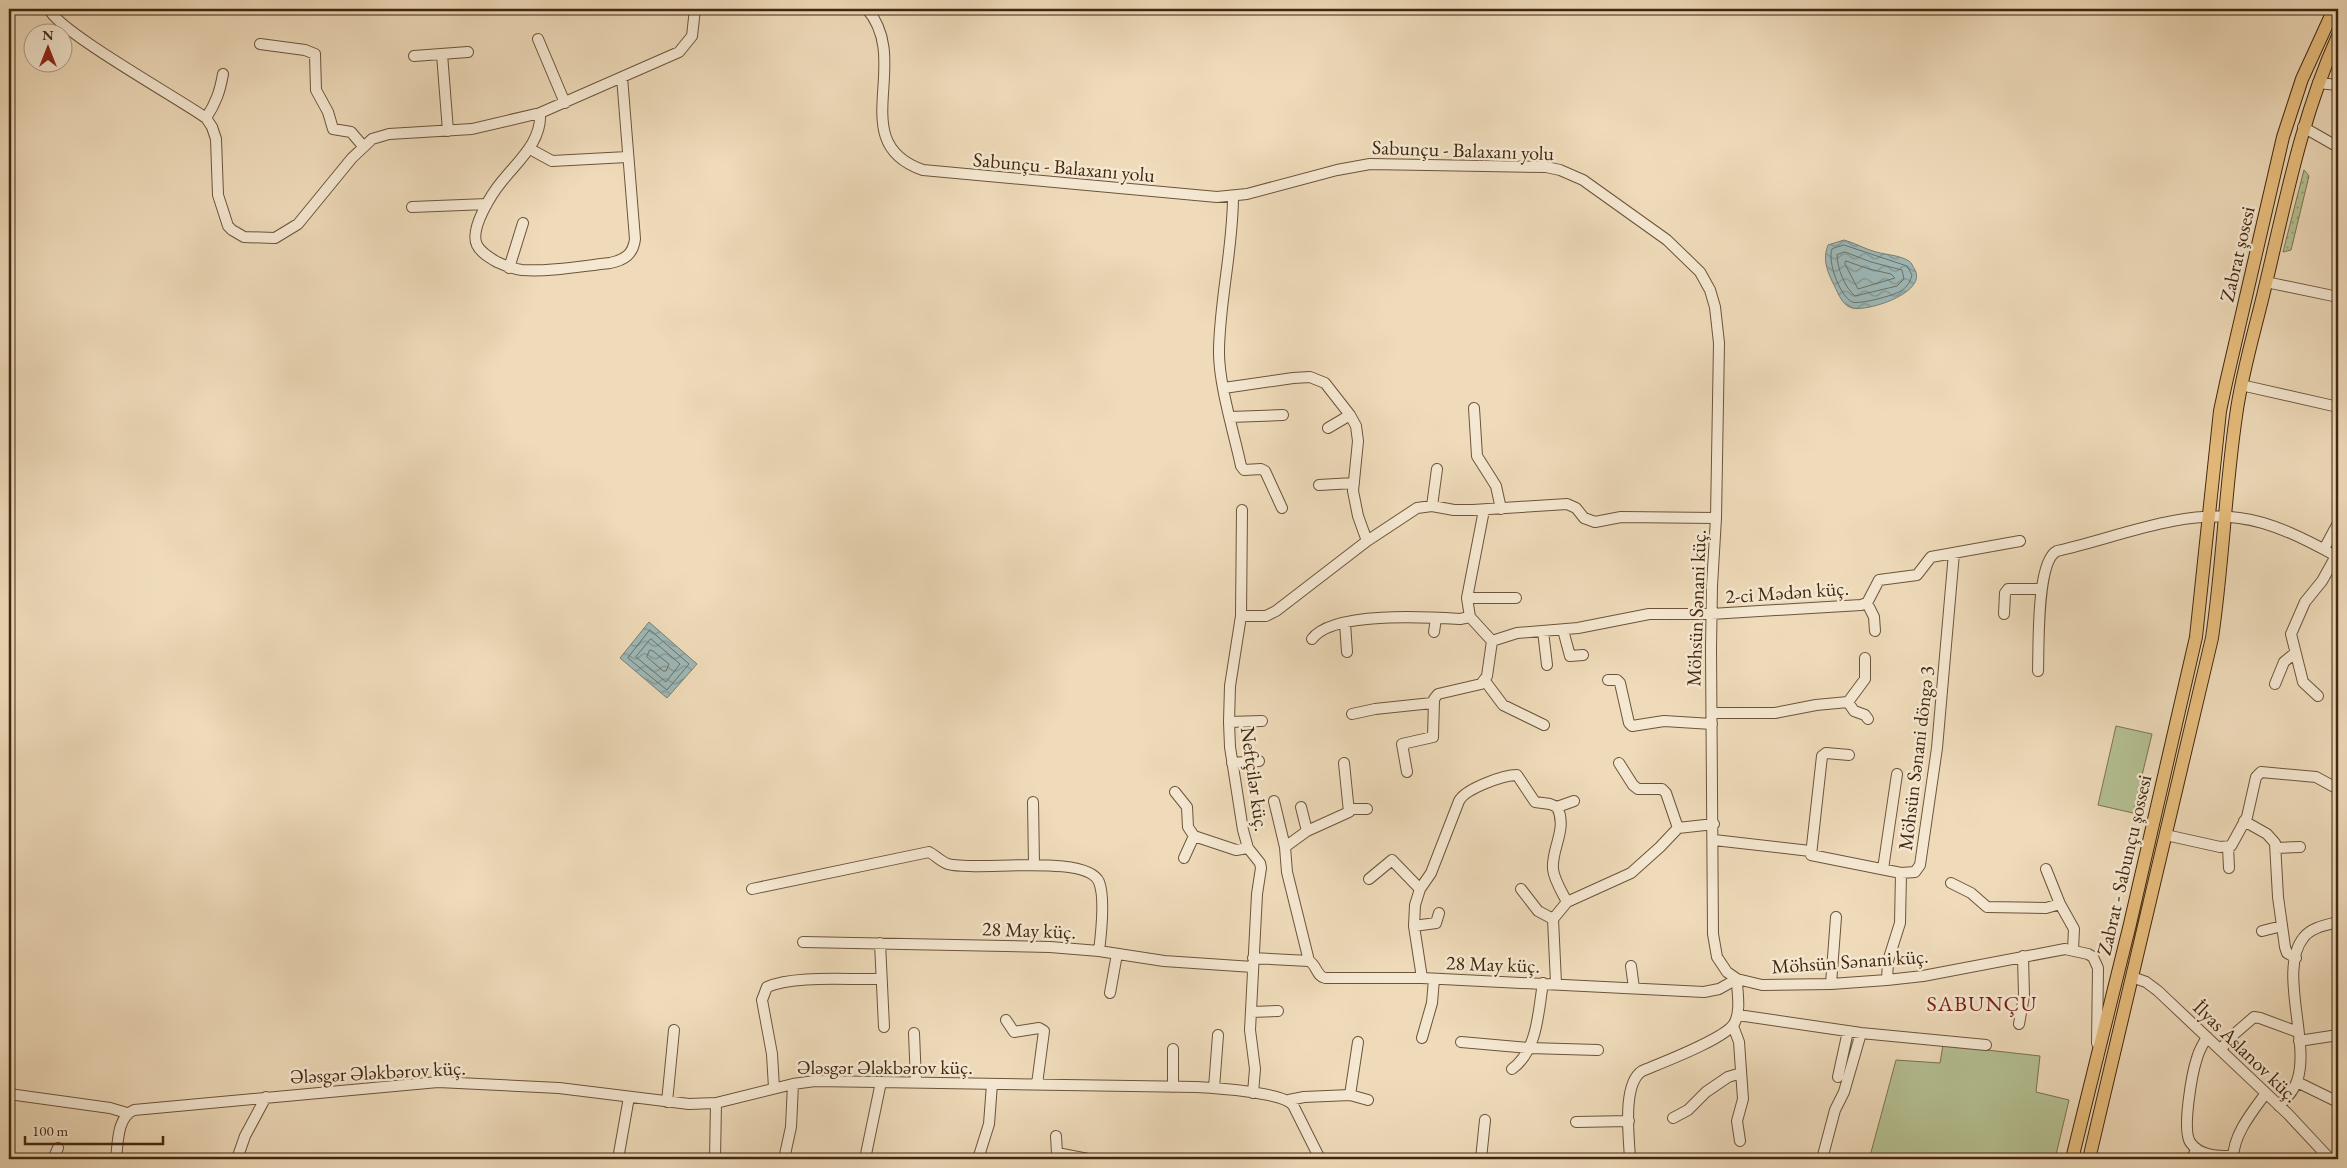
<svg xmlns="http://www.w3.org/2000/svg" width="2347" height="1168" font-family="'EB Garamond',serif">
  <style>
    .grass { fill: url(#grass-dots); stroke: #7b7451 }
    .green { fill: #b5c193; stroke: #7b7451 }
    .water { fill: url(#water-waves); stroke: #787f75 }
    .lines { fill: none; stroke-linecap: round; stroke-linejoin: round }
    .shore { stroke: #6f7064; stroke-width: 1 }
    .minor-casing { stroke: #6c543a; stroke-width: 12 }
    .major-casing { stroke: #41270f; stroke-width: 14 }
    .minor { stroke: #f5e8d2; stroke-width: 10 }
    .major { stroke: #e8be7d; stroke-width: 12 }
    .labels { text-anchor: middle; stroke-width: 5; stroke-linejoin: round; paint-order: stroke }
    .street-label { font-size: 20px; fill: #41270f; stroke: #f5e8d2 }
    .quarter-label { font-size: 22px; letter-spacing: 1px; fill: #7a1f14; stroke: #f5e8d2 }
  </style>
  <defs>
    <pattern id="grass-dots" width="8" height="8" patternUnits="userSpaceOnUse" patternTransform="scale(1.25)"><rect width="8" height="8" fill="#b5c193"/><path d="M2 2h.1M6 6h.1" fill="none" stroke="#959d76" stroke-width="1.8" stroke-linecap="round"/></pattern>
    <pattern id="water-waves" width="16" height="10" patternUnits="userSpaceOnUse" patternTransform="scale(1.25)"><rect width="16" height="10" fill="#9db9b9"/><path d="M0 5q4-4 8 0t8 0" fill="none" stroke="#829695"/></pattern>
  </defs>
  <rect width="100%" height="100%" fill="#efdbba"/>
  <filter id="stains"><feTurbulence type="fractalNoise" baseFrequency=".004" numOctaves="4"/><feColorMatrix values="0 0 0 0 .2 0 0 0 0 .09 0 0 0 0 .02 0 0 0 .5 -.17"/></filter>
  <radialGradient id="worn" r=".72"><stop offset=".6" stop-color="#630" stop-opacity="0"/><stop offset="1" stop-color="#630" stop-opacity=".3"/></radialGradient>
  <!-- grass -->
  <path class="grass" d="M2304,170L2309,176L2291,250L2283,252Z"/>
  <!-- green -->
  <path class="green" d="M2116,726L2152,734L2133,813L2098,805Z
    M1943,1045L2040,1056L2036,1092L2069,1100L2055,1159H1953L1950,1154C1928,1166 1894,1158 1870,1156L1896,1060L1940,1063Z"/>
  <!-- water -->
  <path class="water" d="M1844,240C1855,243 1865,249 1876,252C1887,255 1899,255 1909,261C1912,263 1913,267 1915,270C1927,293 1867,312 1852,308C1841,305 1837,290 1832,281C1826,268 1823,258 1828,245Z
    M649,622L697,664L667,698L620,658Z"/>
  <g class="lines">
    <!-- shore -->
    <path class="shore" d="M1844,245L1907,266L1912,275C1910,282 1908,286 1901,291C1895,295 1859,305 1852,302C1840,296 1827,262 1832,249Z
      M1845,252L1871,262L1902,270L1904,279L1897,286L1855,296C1845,288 1837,268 1837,255Z
      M1846,261L1869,269L1891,274L1895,278L1858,289L1845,264Z
      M650,630L689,664L667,690L628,658Z
      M651,639L680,664L666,682L636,657Z
      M650,650L653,651L669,664L666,671H663L647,657Z"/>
    <defs>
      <path id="minor" d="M49,9C59,32 178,98 206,118L212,127L216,139L218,195L228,226L232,230L244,237L275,238L298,224L352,158L372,139L389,134L472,129L540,113L679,52L692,36L695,9
        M867,9C913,62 844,143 923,170L1217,197L1247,194L1337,170L1370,164L1546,167L1560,170L1583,180L1667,240L1700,272L1710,290L1715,307L1719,343L1716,518L1712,586L1711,648L1713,934L1717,957L1727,972L1737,979L1762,985L1831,984L1887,980L1923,976L2065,949L2088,954L2093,957L2098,968L2097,1043
        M538,39L565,103
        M260,44L305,50L315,54L316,90L328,112L333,129L351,132L363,146
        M442,54L448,131
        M414,56L468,52
        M2318,83L2338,85
        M540,113C542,141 519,160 503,180C492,193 469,229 477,245C481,253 490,258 497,262C506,266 513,269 522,270C551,272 581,266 610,263C624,260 633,255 635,239L622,77
        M206,118C216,103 220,91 223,74
        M2303,127L2338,147
        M530,149L552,161L627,157
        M1233,196C1233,248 1220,298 1219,349C1218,382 1234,433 1241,466L1244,470L1261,469L1265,471L1282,508
        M412,207L487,204
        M509,268L523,223
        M2266,282L2338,297
        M2241,385L2338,407
        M1224,388L1293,378L1310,377L1325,383L1350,415L1356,426L1358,441L1353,491L1358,516L1367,541
        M1474,408L1477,456L1496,486L1501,509
        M1230,417L1283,415
        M1328,428L1350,415
        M1319,485L1354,483
        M1432,506L1437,469
        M1242,510L1241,616L1230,686L1229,722L1230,747L1243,830L1248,848L1260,863L1261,868L1257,894L1250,1030L1255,1069L1253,1093
        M2324,549L2338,523
        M1467,598H1516
        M1867,603L1874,617L1875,631
        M2004,614L2005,593L2008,589H2041
        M1241,616H1266L1276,611L1367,541L1417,508L1432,506L1454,510H1473L1567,504L1576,508L1584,518L1595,522L1621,517L1716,518
        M1345,623L1347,652
        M1563,630L1570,656L1583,655
        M1543,631L1547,665
        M1434,632L1436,618
        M1312,639C1332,611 1428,617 1460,619L1470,617
        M1492,641L1517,633L1578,628L1649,614H1711L1861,605L1867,603L1879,580L1917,575L1931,557L2020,541
        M2038,671C2039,648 2036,561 2057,551C2116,538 2178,510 2239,518C2273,522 2309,541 2338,557
        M1608,680H1617L1620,683L1629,723L1632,726L1664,721L1712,724
        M1485,681L1503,705L1544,725
        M2275,684L2284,662L2295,653
        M2318,696L2303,682L2291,634L2305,602L2322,581L2336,556
        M1848,702L1854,711L1865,715L1868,719
        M1712,713H1775L1816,705L1848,702L1865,679V658
        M1352,714L1375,709L1432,703
        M1229,722L1262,721
        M1849,755L1826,753L1822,756L1811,855L1901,873
        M1232,763L1259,761
        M1619,763L1633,785L1638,789H1662L1666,793L1678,828
        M1407,772L1402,744L1433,737L1434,699L1438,694L1481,684L1487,676L1492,641L1470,617L1467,598L1484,510
        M1175,792L1187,807L1188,827L1194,836L1236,850L1248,848
        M1274,801L1285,847
        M1033,802L1034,865
        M1301,807L1307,831
        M1557,807L1574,801
        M1350,809H1367
        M2244,821L2267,834L2275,843L2278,897L2285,947L2287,953L2296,958
        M2166,835L2220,847L2231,846L2247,817L2256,777L2261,772L2316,777L2338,789
        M1714,840L1810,851
        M2228,847L2229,868
        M2276,848L2300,847
        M1184,858L1194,836
        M1883,869L1897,774
        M2046,869L2060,904
        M1369,879L1392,860L1420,889
        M1951,883L1971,893L1987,907L2046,908L2060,904L2074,929L2073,950
        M752,889L929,852C935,855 941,862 948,864C976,872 1087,853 1099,882C1105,897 1101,935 1099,951
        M1521,889L1538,911L1553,919
        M1414,926L1436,923L1439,913
        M2262,931L2282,926
        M803,942L1050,947L1099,951L1164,961L1253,967
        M880,943L884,1027
        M1253,958L1309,961C1317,965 1316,976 1325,978H1422L1704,992L1719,989L1737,979
        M1309,961L1287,872L1285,847L1307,831L1349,812L1344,763
        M1631,966L1634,988
        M2132,977L2146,982L2158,991L2288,1114L2330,1159
        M1422,978L1414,926L1415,905L1420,889L1431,873L1459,801C1465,789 1503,775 1517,775L1535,802L1550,804L1557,807C1568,829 1551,849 1553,869C1554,880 1562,892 1567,902L1631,873L1660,847L1678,828L1714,824
        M1887,980L1888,961L1900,923L1901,873L1915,872L1920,865L1937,748L1954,553
        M1556,983L1553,919L1567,902
        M1831,984L1836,917
        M1110,993L1117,954
        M1251,1012L1278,1011
        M1738,1015L1861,1033L1986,1045
        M1006,1020L1014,1032L1039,1028L1044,1031L1037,1084
        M2019,1024L2024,996L2023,956
        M1733,1026L1739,1042L1743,1099L1737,1121L1740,1141
        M914,1033L916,1082
        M2207,1037C2203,1044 2199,1050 2197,1058C2192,1073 2182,1129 2190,1142C2199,1156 2218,1156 2232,1156
        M1422,1038L1432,1003L1434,979
        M2299,1041L2338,1035
        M1461,1042L1529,1048L1598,1050
        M1173,1049V1087
        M2221,1049L2232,1036L2254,1017L2260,1018L2298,1032
        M1512,1069C1538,1050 1538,1012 1543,983
        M1838,1077L1848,1031
        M2297,1082L2338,1102
        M774,1088L772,1054L762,1000L767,987C795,975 848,980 880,979
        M1214,1088L1218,1035
        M9,1094L110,1108L127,1113
        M1350,1095L1368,1100
        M1289,1100L1304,1097L1350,1095L1358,1042
        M667,1102L674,1030
        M2279,1106C2286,1098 2294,1091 2297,1081C2311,1043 2277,969 2304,937C2312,927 2327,925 2338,922
        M1673,1118L1688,1110L1706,1092L1728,1077L1741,1073
        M1576,1122L1629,1121
        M1056,1136L1057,1153L1088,1159
        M53,1159L58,1148
        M116,1159C118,1143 117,1117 134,1110L438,1082L559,1088L689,1104L716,1103L793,1084L815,1081L1196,1087C1215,1088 1282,1092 1293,1105L1320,1159
        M237,1159L245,1136L266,1097
        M618,1159L629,1097
        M715,1159L716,1103
        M784,1159L791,1127L793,1084
        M865,1159L881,1082
        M978,1159L989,1124L992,1084
        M1481,1159L1485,1120
        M1630,1159C1629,1137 1622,1084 1642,1071C1661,1063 1728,1038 1735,1022C1741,1009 1737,993 1737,979
        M1822,1159L1835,1110L1844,1092L1861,1033
        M2191,1159L2197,1149
        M2233,1159C2233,1135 2252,1112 2266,1093"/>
      <path id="major" d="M2072,1159L2130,924L2196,637L2220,411L2226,383L2283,137L2302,79L2334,9
        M2089,1159L2212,638C2223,564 2225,490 2236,416C2242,371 2256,327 2266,283C2286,199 2302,115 2338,36"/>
    </defs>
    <!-- minor casing -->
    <use href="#minor" class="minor-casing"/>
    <!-- major casing -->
    <use href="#major" class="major-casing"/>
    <!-- minor -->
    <use href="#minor" class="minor"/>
    <!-- major -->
    <use href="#major" class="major"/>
  </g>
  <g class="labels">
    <!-- street labels -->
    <g class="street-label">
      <text transform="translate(1463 150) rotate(2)" y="7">Sabunçu - Balaxanı yolu</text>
      <text transform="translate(1064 167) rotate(5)" y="7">Sabunçu - Balaxanı yolu</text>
      <text transform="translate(2237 254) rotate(-77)" y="7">Zabrat şosesi</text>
      <text transform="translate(1787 592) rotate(-4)" y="7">2-ci Mədən küç.</text>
      <text transform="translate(1696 608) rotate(-88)" y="7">Möhsün Sənani küç.</text>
      <text transform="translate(1916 758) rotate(-83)" y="7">Möhsün Sənani döngə 3</text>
      <text transform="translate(1255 779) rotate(82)" y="7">Neftçilər küç.</text>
      <text transform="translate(2124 865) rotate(-77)" y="7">Zabrat - Sabunçu şossesi</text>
      <text transform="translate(1029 930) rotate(2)" y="7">28 May küç.</text>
      <text transform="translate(1850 961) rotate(-4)" y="7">Möhsün Sənani küç.</text>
      <text transform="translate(1493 964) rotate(2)" y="7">28 May küç.</text>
      <text transform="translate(2246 1051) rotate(44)" y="7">İlyas Aslanov küç.</text>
      <text x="885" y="1074">Ələsgər Ələkbərov küç.</text>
      <text transform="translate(378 1072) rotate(-3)" y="7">Ələsgər Ələkbərov küç.</text>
    </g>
    <!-- quarter labels -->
    <g class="quarter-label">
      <text x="1982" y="1011">SABUNÇU</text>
    </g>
  </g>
  <!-- margin -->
  <rect width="2347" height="1168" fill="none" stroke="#efdbba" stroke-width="30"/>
  <rect x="10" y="10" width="2327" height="1148" fill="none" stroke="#41270f" stroke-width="2.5"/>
  <rect x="15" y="15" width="2317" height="1138" fill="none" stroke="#41270f"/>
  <!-- north arrow -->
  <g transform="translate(48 48)"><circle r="24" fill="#f5e8d2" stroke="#ad9b84"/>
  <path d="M0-4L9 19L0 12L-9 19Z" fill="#8f2418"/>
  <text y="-8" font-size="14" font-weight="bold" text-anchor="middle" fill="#41270f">N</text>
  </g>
  <!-- scale -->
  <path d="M25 1136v8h138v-8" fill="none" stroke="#41270f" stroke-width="2.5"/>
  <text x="32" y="1136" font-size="15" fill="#41270f" stroke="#f5e8d2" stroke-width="4" paint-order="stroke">100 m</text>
  <rect width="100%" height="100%" filter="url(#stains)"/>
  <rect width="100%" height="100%" fill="url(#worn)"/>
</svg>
